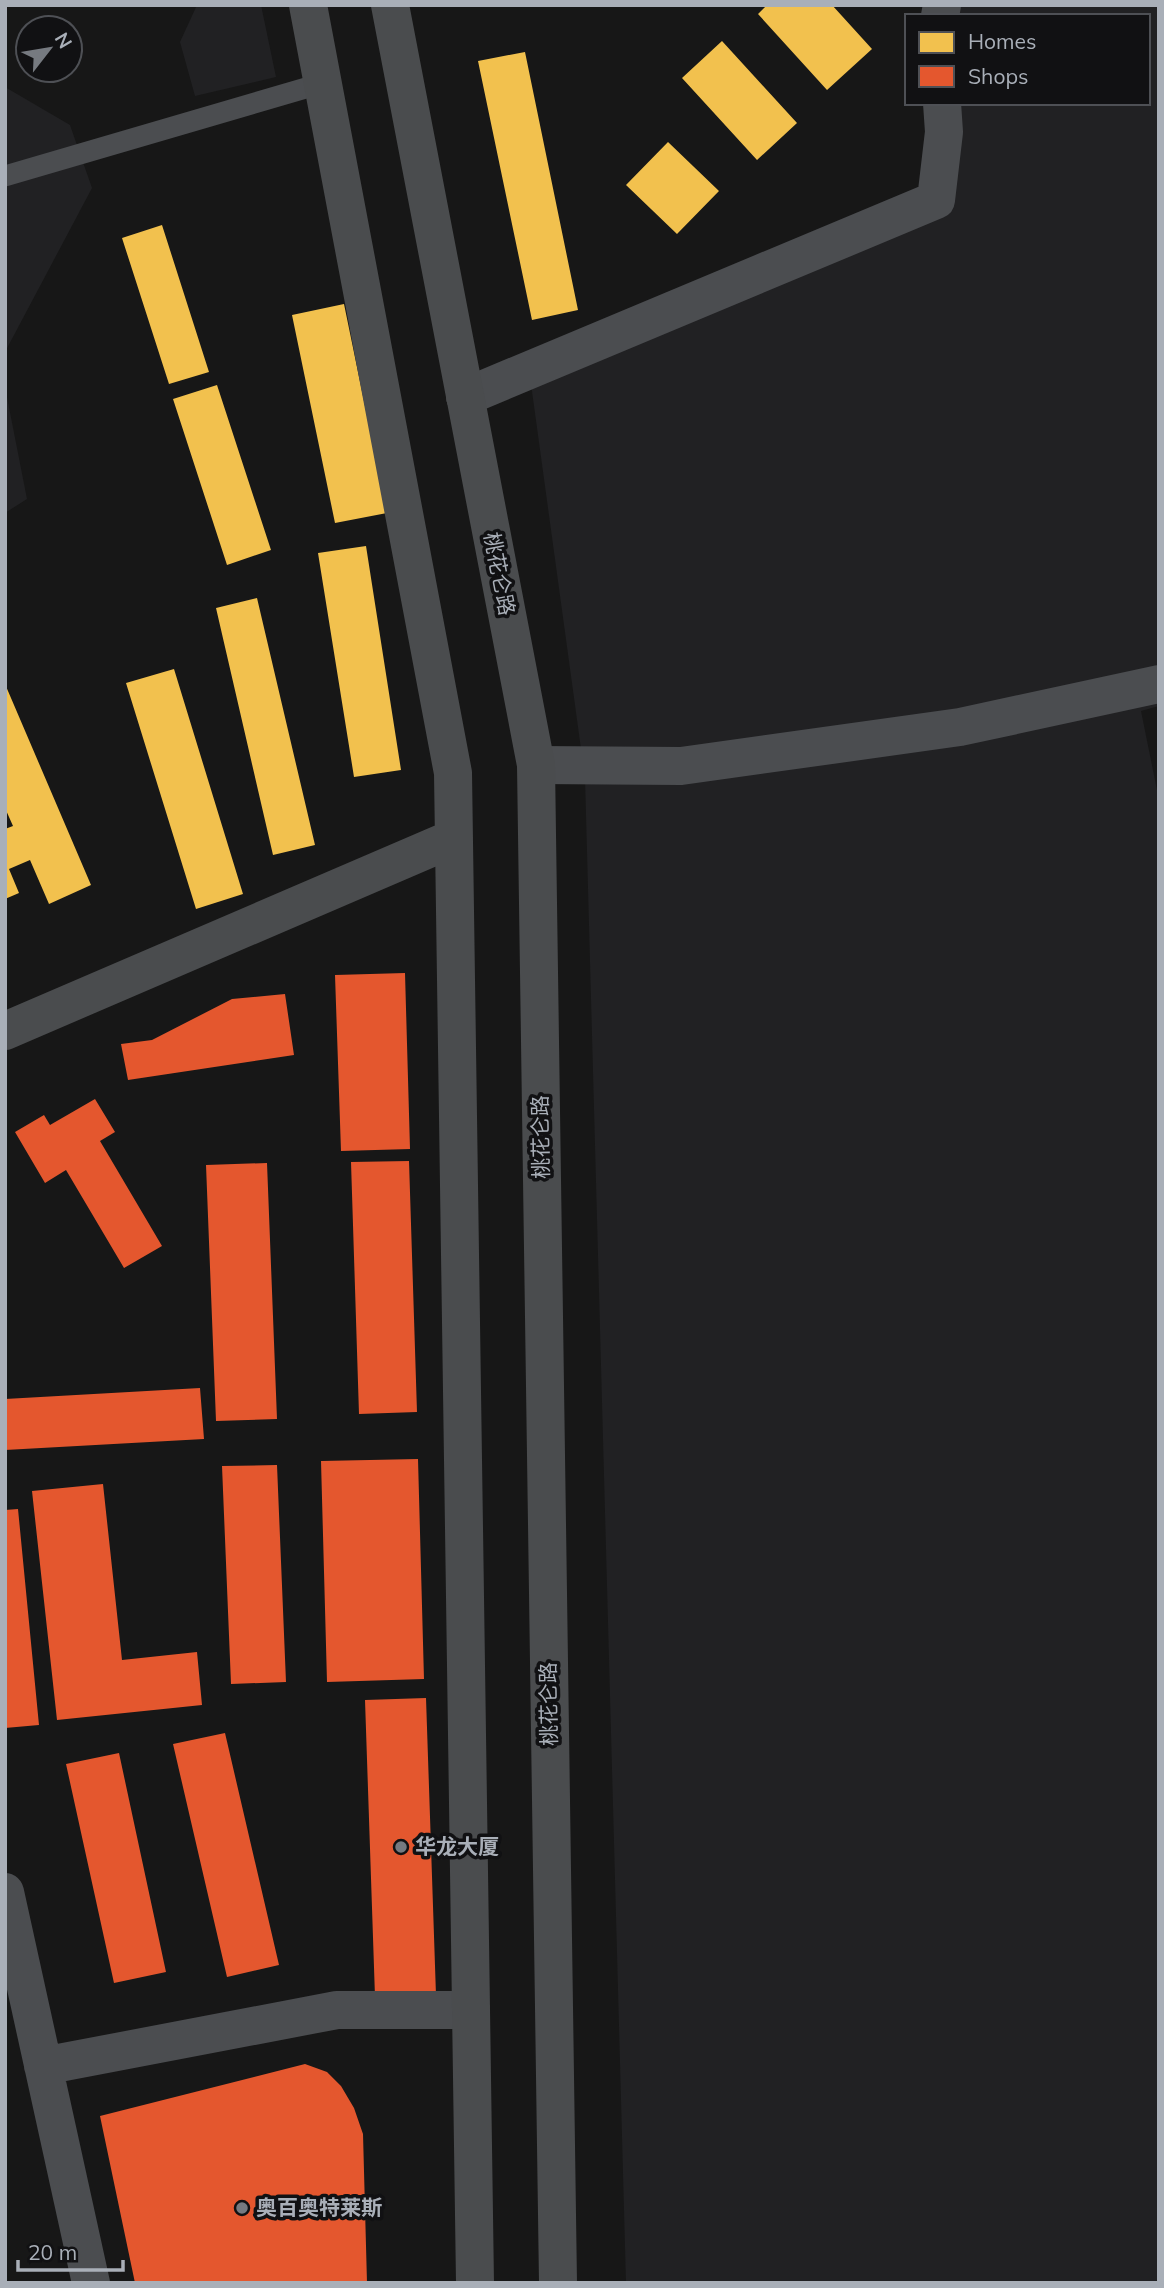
<svg xmlns="http://www.w3.org/2000/svg" width="1164" height="2288" font-family="Mulish,'Noto Sans SC',sans-serif">
  <style>
    .built { fill: #212123 }
    .homes { fill: #f2c14e }
    .shops { fill: #e4572e }
    .lines { fill: none; stroke-linecap: round; stroke-linejoin: round }
    .lane { stroke: #4b4d50; stroke-width: 21 }
    .street { stroke: #4b4d50; stroke-width: 38 }
    .secondary { stroke: #4a4c4e; stroke-width: 38 }
    .poi-dot { fill: #767a80; stroke: #111113; stroke-width: 2.5 }
    .labels { text-anchor: middle; stroke-width: 7; stroke-linejoin: round; paint-order: stroke }
    .street-label { font-size: 21px; fill: #a9afb8; stroke: #111113 }
    .poi-label { font-size: 21px; font-weight: bold; fill: #a9afb8; stroke: #111113; text-anchor: start }
  </style>
  <rect width="100%" height="100%" fill="#171717"/>
  <!-- built -->
  <path class="built" d="M197,5H261L276,77L195,96L180,42Z
    M952,5H1159V706L1141,711L1159,800V2283H626L585,778L531,384L948,204L949,103H1148V16H949Z
    M5,87L70,125L92,188L5,352Z
    M5,387L27,499L5,513Z"/>
  <!-- homes -->
  <path class="homes" d="M767,5H832L872,49L827,90L758,14Z
    M722,41L797,123L757,160L682,78Z
    M525,52L578,310L532,320L478,61Z
    M668,142L719,191L677,234L626,185Z
    M162,225L209,372L169,384L122,238Z
    M344,304L387,513L335,523L292,315Z
    M217,385L271,550L227,565L173,399Z
    M366,546L401,770L354,777L318,553Z
    M257,598L315,845L273,855L216,608Z
    M174,669L243,894L196,909L126,683Z
    M5,684L91,885L49,904L30,860L9,869L19,893L5,899V829L13,826L5,808Z"/>
  <!-- shops -->
  <path class="shops" d="M405,973L410,1149L341,1151L335,975Z
    M285,994L294,1055L128,1080L121,1044L152,1040L232,999Z
    M95,1099L115,1132L100,1141L162,1246L124,1268L66,1170L45,1183L15,1132L44,1115L50,1125Z
    M409,1161L417,1412L359,1414L351,1162Z
    M267,1163L277,1419L216,1421L206,1165Z
    M200,1388L204,1439L5,1450V1399Z
    M418,1459L424,1679L327,1682L321,1461Z
    M277,1465L286,1682L231,1684L222,1466Z
    M103,1484L122,1660L197,1652L202,1705L57,1720L32,1491Z
    M18,1509L39,1725L5,1728V1510Z
    M426,1698L436,1995L375,1997L365,1700Z
    M225,1733L279,1965L227,1977L173,1744Z
    M119,1753L166,1972L114,1983L66,1764Z
    M305,2064L327,2072L341,2086L354,2108L363,2134L367,2283H135L100,2116Z"/>
  <g class="lines">
    <!-- lane -->
    <path class="lane" d="M5,176L323,83"/>
    <!-- street -->
    <path class="street" d="M940,16L942,5
      M465,397L936,200L944,132L942,103
      M536,765L681,766L960,727L1159,684
      M5,1892L91,2283
      M43,2066L337,2010H471"/>
    <!-- secondary -->
    <path class="secondary" d="M308,5L453,773L475,2283
      M390,5L536,765L558,2283
      M5,1031L454,838"/>
  </g>
  <!-- markers -->
  <g class="poi-dot">
    <circle cx="401" cy="1847" r="7"/>
    <circle cx="242" cy="2208" r="7"/>
  </g>
  <g class="labels">
    <!-- street labels -->
    <g class="street-label">
      <text transform="translate(499 574) rotate(79)" y="7">桃花仑路</text>
      <text transform="translate(541 1137) rotate(-91)" y="7">桃花仑路</text>
      <text transform="translate(549 1704) rotate(-91)" y="7">桃花仑路</text>
    </g>
    <!-- poi labels -->
    <g class="poi-label">
      <text x="415" y="1854">华龙大厦</text>
      <text x="256" y="2215">奥百奥特莱斯</text>
    </g>
  </g>
  <!-- border -->
  <rect width="1164" height="2288" fill="none" stroke="#a9afb8" stroke-width="14"/>
  <!-- legend -->
  <rect x="905" y="14" width="245" height="91" fill="#111113" stroke="#4e5055" stroke-width="2"/>
  <rect x="919" y="32" width="35" height="21" fill="#f2c14e" stroke="#4e5055" stroke-width="2"/>
  <text x="968" y="49" font-size="21" fill="#a9afb8">Homes</text>
  <rect x="919" y="66" width="35" height="21" fill="#e4572e" stroke="#4e5055" stroke-width="2"/>
  <text x="968" y="84" font-size="21" fill="#a9afb8">Shops</text>
  <!-- north arrow -->
  <g transform="translate(49 49) rotate(59)"><circle r="33" fill="#111113" stroke="#4e5055" stroke-width="2"/>
  <path d="M0-5L12 26L0 18L-12 26Z" fill="#767a80"/>
  <text y="-10" font-size="19" font-weight="bold" text-anchor="middle" fill="#a9afb8">N</text>
  </g>
  <!-- scale -->
  <path d="M18 2260v10h105v-10" fill="none" stroke="#a9afb8" stroke-width="3.5"/>
  <text x="28" y="2260" font-size="21" fill="#a9afb8" stroke="#111113" stroke-width="5" paint-order="stroke">20 m</text>
</svg>
